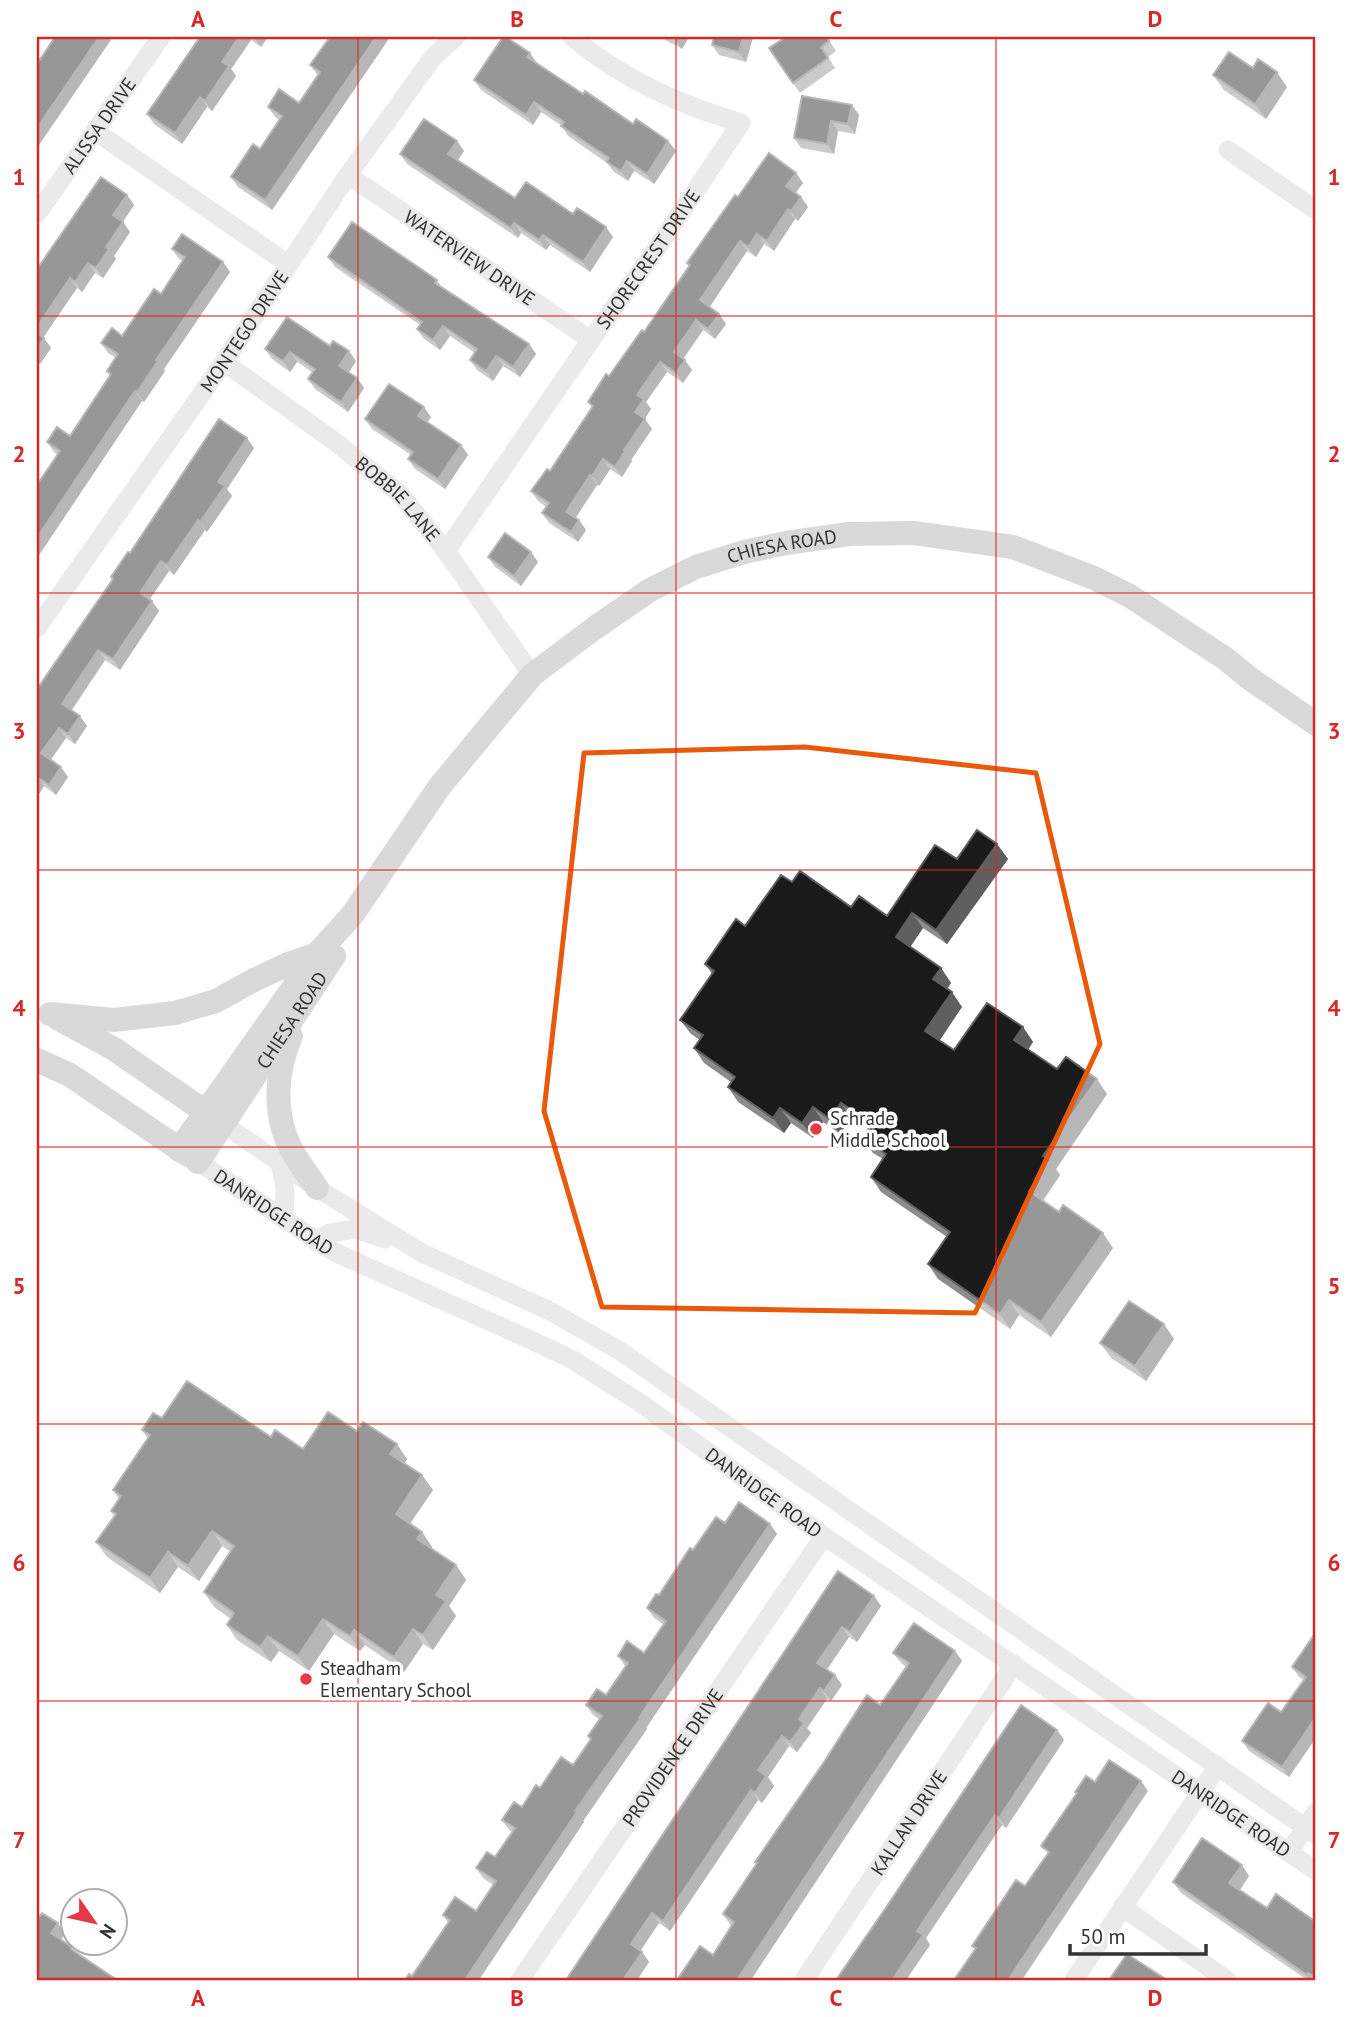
<svg xmlns="http://www.w3.org/2000/svg" width="1353" height="2017" font-family="'PT Sans',sans-serif">
  <style>
    .lines { fill: none; stroke-linecap: round; stroke-linejoin: round }
    .minor { stroke: #d0d0d0; stroke-width: 19 }
    .major { stroke: #ababab; stroke-width: 24 }
    .wall { fill: #8c8c8c }
    .shaded-wall { fill: #5f5f5f }
    .building { fill: #1a1a1a; stroke: #5f5f5f; stroke-width: 2 }
    .marked { fill: none; stroke: #e8590c; stroke-width: 5; stroke-linejoin: round }
    .grid { fill: none; stroke: #d62828; stroke-width: 2; stroke-opacity: 0.55 }
    .poi-dot { fill: #e63946; stroke: #fff; stroke-width: 2.5 }
    .labels { text-anchor: middle; stroke-width: 7; stroke-linejoin: round; paint-order: stroke }
    .street-label { font-size: 19px; fill: #333; stroke: #fff }
    .poi-label { font-size: 19px; fill: #333; stroke: #fff; text-anchor: start }
    .neatline { fill: none; stroke: #d62828; stroke-width: 2.5 }
    .grid-label { font-size: 23px; text-anchor: middle; font-weight: bold; fill: #d62828 }
  </style>
  <rect width="100%" height="100%" fill="#fff"/>
  <g class="lines">
    <!-- minor -->
    <g class="minor">
      <path d="M95,131L288,264"/>
      <path d="M1228,150L1316,210"/>
      <path id="s1" d="M348,175L591,340"/>
      <path id="s2" d="M37,214L161,37"/>
      <path id="s3" d="M224,362L338,444L400,494L446,551L532,675"/>
      <path id="s4" d="M446,551L591,340L659,245L741,123C678,104 622,79 572,37"/>
      <path id="s5" d="M37,628L224,362L348,175L434,56L456,37"/>
      <path d="M223,1124L317,1188L422,1253L550,1311L620,1351L1316,1835"/>
      <path id="s6" d="M188,1155L334,1252L531,1340L573,1360L639,1402L824,1536L1316,1871"/>
      <path d="M279,1161C286,1182 286,1198 283,1219"/>
      <path d="M316,1241L330,1233L356,1229L385,1239"/>
      <path d="M1289,1852L1316,1812"/>
      <path d="M1122,1907L1227,1980"/>
      <path id="s7" d="M520,1980L824,1536"/>
      <path id="s8" d="M804,1980L1014,1664"/>
      <path d="M1074,1980L1218,1766"/>
    </g>
    <!-- major -->
    <g class="major">
      <path d="M50,1014L114,1020L175,1013L216,1001L254,980L288,964L317,954"/>
      <path d="M59,1019L114,1049L220,1122"/>
      <path d="M291,1036C276,1071 273,1112 290,1147C297,1161 308,1175 317,1188"/>
      <path d="M37,1060L70,1075L188,1155"/>
      <path id="s9" d="M179,1150L317,954L353,914L440,786L532,675L596,627L650,590L696,567L744,552L786,543L849,534L914,533L1013,547L1094,578L1130,596L1226,659L1249,678L1316,724"/>
      <path id="s10" d="M198,1162L334,956"/>
    </g>
  </g>
  <!-- wall -->
  <path class="wall" d="M200,37H268L261,47L251,40L231,69L236,76L212,111L207,107L182,144L154,124L147,114Z
    M330,37H390L272,210L238,187L231,177L260,149L279,120L275,117L268,107L299,103L318,76L310,65Z
    M660,37H689L682,49Z
    M714,37H753L746,62L719,55L712,45Z
    M827,37L836,51L828,57L835,68L800,93L769,48Z
    M537,63L583,94L633,124L668,141L676,151L654,184L634,171L628,181L614,172L607,163L568,136L562,126L541,112L533,125L481,90L474,80Z
    M1253,68L1287,87L1266,119L1224,90L1213,75Z
    M852,105L859,115L855,134L838,131L834,154L801,148L794,138Z
    M464,151L458,160L515,198L573,214L613,237L590,272L550,245L546,250L521,233L518,238L407,164L400,154Z
    M796,173L803,183L796,193L801,197L808,207L798,221L795,219L774,251L764,244L756,257L747,251L709,307L719,314L726,324L715,339L703,330L683,359L692,370L683,383L667,372L646,402L651,409L645,419L652,429L631,460L632,461L622,477L610,469L599,486L597,485L575,518L579,520L586,530L578,542L549,523L542,513L546,507L538,501L531,491L550,471L592,408L588,402L644,332L689,267L687,263L738,197Z
    M127,195L134,205L123,222L130,232L114,256L116,259L103,278L95,273L82,292L77,288L43,337L51,348L40,364L37,361V269Z
    M172,249L223,262L230,272L164,369L165,371L144,402L142,401L37,558V481L39,482L57,455L54,452L47,442L70,436L110,376L107,371L116,358L108,353L101,343L122,336L161,294L183,261L179,259Z
    M328,257L437,280L441,286L529,344L536,354L520,377L503,366L493,381L477,370L470,360L475,353L450,336L440,350L424,339L417,329L420,325L335,267Z
    M330,346L356,361L349,373L357,378L364,388L348,412L315,389L308,379L312,372L297,362L290,372L272,359L265,349Z
    M431,417L427,422L461,445L468,455L445,489L415,469L408,459L411,455L372,429L365,419Z
    M254,448L227,489L232,496L207,532L205,530L174,575L169,571L150,599L159,611L120,670L105,660L71,711L87,726L75,744L66,738L51,760L68,777L56,795L44,786L37,797V689L113,580L111,577L130,553Z
    M488,557L538,562L521,586L495,567Z
    M997,844L1008,859L947,944L923,928L910,946L941,968L951,983L947,989L962,1007L939,1040L954,1050L1023,1027L1033,1042L1028,1049L1057,1069L1107,1094L1056,1169L1060,1175L1043,1201L1113,1248L1051,1337L1019,1315L1010,1329L938,1279L928,1264L947,1237L881,1192L871,1177L883,1159L873,1153L862,1138L868,1129L851,1118L840,1134L823,1122L813,1138L791,1123L784,1133L738,1102L728,1087L731,1082L704,1063L694,1048L700,1040L691,1034L680,1020L712,974L705,964L792,882L851,907L887,916L957,859Z
    M1174,1339L1146,1381L1111,1358L1100,1343Z
    M162,1418L271,1437L303,1449L357,1431L407,1459L405,1463L433,1490L410,1524L422,1532L432,1547L431,1549L456,1565L466,1580L449,1606L456,1616L433,1650L423,1644L404,1672L365,1645L360,1651L334,1634L309,1671L279,1651L271,1662L237,1640L227,1625L231,1619L214,1607L204,1592L231,1552L222,1546L199,1581L178,1567L160,1593L107,1557L96,1542L114,1516L111,1511L119,1499L113,1490L148,1439L142,1430Z
    M725,1523L770,1524L777,1534L646,1728L647,1729L583,1821L584,1822L412,1976L448,1923L443,1915L476,1911L493,1885L483,1878L476,1868L495,1857L512,1832L509,1830L502,1820L522,1807L540,1788L573,1765L590,1740L588,1736L599,1719L593,1715L586,1705L606,1695L625,1666L618,1656L644,1653L663,1624L654,1618L647,1608L659,1595L693,1550Z
    M838,1571L874,1596L881,1606L857,1642L849,1637L827,1670L842,1685L831,1701L827,1699L807,1728L811,1733L797,1752L789,1746L768,1777L774,1786L762,1803L758,1800L670,1931L659,1923L641,1950L649,1962L637,1980H566Z
    M1316,1632L1289,1777L1249,1751L1242,1741L1281,1712L1304,1680L1299,1677L1292,1667Z
    M955,1651L962,1661L713,1955L731,1926L723,1914L756,1864L755,1862L880,1705L906,1667L901,1663L893,1653Z
    M1057,1730L1064,1740L1006,1828L1002,1825L926,1938L930,1945L906,1980H836Z
    M1249,1876L1240,1890L1267,1908L1316,1922V1980H1307L1181,1893L1173,1882Z"/>
  <!-- shaded-wall -->
  <path class="shaded-wall" d="M99,37H113L39,145L37,141V128Z
    M239,37H249L251,40L231,69L236,76L212,111L205,101L222,62Z
    M254,37H268L261,47Z
    M376,37H390L272,210L265,200Z
    M676,37H689L682,49L674,39Z
    M743,37H753L746,62L739,52Z
    M530,53L537,63L527,57Z
    M1277,72L1287,87L1266,119L1255,104Z
    M200,97L207,107L182,144L175,133Z
    M534,102L541,112L533,125L526,115Z
    M852,105L859,115L855,134L848,124Z
    M831,121L838,131L834,154L827,144Z
    M457,141L464,151L455,164L448,154Z
    M668,141L676,151L654,184L647,174Z
    M627,161L634,171L628,181L621,171Z
    M796,173L803,183L793,196L786,186Z
    M127,195L134,205L120,225L113,215Z
    M801,197L808,207L798,221L791,211Z
    M788,209L795,219L774,251L767,241Z
    M123,222L130,232L114,256L116,259L103,278L96,268L106,247Z
    M514,223L521,233L518,238L511,228Z
    M606,227L613,237L590,272L583,262Z
    M757,234L764,244L756,257L748,247Z
    M543,235L550,245L546,250L539,240Z
    M740,241L747,251L707,311L700,300Z
    M223,262L230,272L164,369L165,371L144,402L137,392L156,360Z
    M88,263L95,273L82,292L75,282Z
    M70,278L77,288L41,341L37,335V327Z
    M719,314L726,324L715,339L708,329Z
    M696,320L703,330L681,362L674,352Z
    M443,326L450,336L440,350L433,340Z
    M44,338L51,348L40,364L37,359V349Z
    M529,344L536,354L520,377L513,367Z
    M349,351L356,361L346,376L339,366Z
    M290,352L297,362L290,372L283,361Z
    M496,356L503,366L493,381L486,371Z
    M685,360L692,370L683,383L676,373Z
    M660,362L667,372L646,402L651,409L642,422L635,412L637,395Z
    M357,378L364,388L348,412L341,402Z
    M135,391L142,401L37,558V538Z
    M424,407L431,417L425,426L418,416Z
    M645,419L652,429L631,460L632,461L622,477L615,467L624,450Z
    M247,438L254,448L227,489L232,496L207,532L200,522L218,482Z
    M461,445L468,455L445,489L438,479Z
    M603,459L610,469L599,486L592,476Z
    M590,475L597,485L573,522L566,512Z
    M198,520L205,530L174,575L167,565Z
    M579,520L586,530L578,542L571,532Z
    M531,552L538,562L521,586L514,576Z
    M161,561L169,571L147,603L140,593Z
    M152,601L159,611L120,670L113,659Z
    M98,650L105,660L69,714L62,704Z
    M80,716L87,726L75,744L68,734Z
    M59,728L66,738L48,763L41,753Z
    M61,767L68,777L56,795L49,785Z
    M37,776L44,786L37,797Z
    M997,844L1008,859L947,944L936,930Z
    M912,913L923,928L907,952L896,937Z
    M941,968L951,983L943,994L933,979Z
    M952,992L962,1007L936,1046L925,1031Z
    M1023,1027L1033,1042L1025,1055L1014,1040Z
    M1097,1079L1107,1094L1056,1169L1060,1175L1039,1206L1029,1191L1043,1156Z
    M841,1103L851,1118L840,1134L830,1119Z
    M813,1107L823,1122L813,1138L802,1123Z
    M780,1108L791,1123L784,1133L773,1118Z
    M1103,1233L1113,1248L1051,1337L1041,1322Z
    M1009,1300L1019,1315L1010,1329L1000,1314Z
    M1164,1324L1174,1339L1146,1381L1135,1366Z
    M397,1444L407,1459L401,1469L390,1454Z
    M422,1475L433,1490L406,1529L396,1514Z
    M770,1524L777,1534L646,1728L647,1729L583,1821L584,1822L479,1980H465L575,1811Z
    M212,1531L222,1546L199,1581L188,1566Z
    M422,1532L432,1547L428,1554L417,1539Z
    M168,1552L178,1567L160,1593L150,1578Z
    M456,1565L466,1580L449,1606L456,1616L433,1650L423,1635L436,1595Z
    M874,1596L881,1606L857,1642L850,1632Z
    M323,1619L334,1634L309,1671L298,1656Z
    M842,1627L849,1637L824,1673L817,1663Z
    M413,1629L423,1644L404,1672L394,1657Z
    M354,1630L365,1645L360,1651L350,1636Z
    M268,1636L279,1651L271,1662L260,1647Z
    M955,1651L962,1661L751,1980H737Z
    M835,1675L842,1685L831,1701L824,1691Z
    M820,1688L827,1699L807,1728L811,1733L797,1752L790,1742L799,1719Z
    M1316,1717V1738L1289,1777L1282,1767Z
    M1057,1730L1064,1740L1006,1828L999,1818Z
    M782,1736L789,1746L768,1777L774,1786L762,1803L755,1793L758,1770Z
    M1141,1781L1148,1791L1022,1980H1008Z
    M751,1790L758,1800L670,1931L663,1921Z
    M995,1815L1002,1825L926,1938L930,1945L906,1980H892L917,1931Z
    M1242,1865L1249,1876L1237,1894L1229,1883Z
    M652,1913L659,1923L638,1954L631,1944Z
    M58,1923L65,1934L59,1943L51,1933Z
    M642,1952L649,1962L637,1980H623Z
    M1308,1973L1313,1980H1311L1307,1975Z"/>
  <!-- building -->
  <path class="building" d="M55,37H99L37,128V64Z
    M200,37H239L222,62L229,66L205,101L200,97L175,133L147,114Z
    M330,37H376L265,200L231,177L253,144L260,149L282,116L268,107L279,89L299,103L320,72L310,65Z
    M503,37H506L530,53L527,57L583,94L585,91L633,124L636,119L668,141L647,174L627,161L621,171L607,162L609,158L561,126L564,122L534,102L526,115L474,80Z
    M714,37H743L739,52L712,45Z
    M786,37H826L829,41L821,47L828,58L793,83L769,48Z
    M1229,52L1253,68L1258,59L1277,72L1255,104L1213,75Z
    M802,96L852,105L848,124L831,121L827,144L794,138Z
    M424,119L457,141L448,154L515,198L526,182L573,214L577,208L606,227L583,262L543,235L539,240L514,223L511,228L400,154Z
    M769,153L796,173L786,186L801,197L791,211L788,209L767,241L757,234L748,247L740,241L700,300L719,314L708,329L696,320L674,352L685,360L676,373L660,362L637,395L644,399L635,412L645,419L624,450L625,451L615,467L603,459L592,476L590,475L566,512L579,520L571,532L542,513L549,503L531,491L547,469L550,471L593,406L588,402L606,374L609,376L642,330L644,332L690,265L687,263L703,240L735,195L738,197Z
    M101,177L127,195L113,215L123,222L106,247L109,249L96,268L88,263L75,282L70,278L37,327V269Z
    M352,222L437,280L435,283L529,344L513,367L496,356L486,371L470,360L477,349L443,326L433,340L417,329L422,322L328,257Z
    M182,234L223,262L156,360L158,361L137,392L135,391L37,538V481L39,482L60,451L47,442L57,427L70,436L111,374L107,371L118,354L101,343L112,328L122,336L154,289L161,294L185,257L172,249Z
    M287,317L330,346L333,341L349,351L339,366L357,378L341,402L308,379L315,369L290,352L283,361L265,349Z
    M37,333L44,338L37,349Z
    M389,384L424,407L418,416L461,445L438,479L408,459L413,452L365,419Z
    M219,419L247,438L218,482L225,486L200,522L198,520L167,565L161,561L140,593L152,601L113,659L98,650L62,704L80,716L68,734L59,728L41,753L61,767L49,785L37,777V689L113,579L111,577L128,552L130,553Z
    M505,533L531,552L514,576L488,557Z
    M977,830L997,844L936,930L912,913L896,937L941,968L933,979L952,992L925,1031L954,1050L987,1003L1023,1027L1014,1040L1057,1069L1066,1057L1097,1079L1043,1156L1050,1160L1029,1191L1059,1212L1063,1205L1103,1233L1041,1322L1009,1300L1000,1314L928,1264L950,1232L871,1177L886,1154L862,1138L872,1124L841,1103L830,1119L813,1107L802,1123L780,1108L773,1118L728,1087L735,1077L694,1048L703,1035L680,1020L714,971L705,964L736,919L745,926L781,875L792,882L800,871L851,907L859,896L887,916L935,845L957,859Z
    M1129,1301L1164,1324L1135,1366L1100,1343Z
    M187,1381L271,1437L275,1430L303,1449L328,1412L357,1431L363,1422L397,1444L390,1454L422,1475L396,1514L422,1532L417,1539L456,1565L436,1595L446,1601L423,1635L413,1629L394,1657L354,1630L350,1636L323,1619L298,1656L268,1636L260,1647L227,1625L234,1613L204,1592L234,1546L212,1531L188,1566L168,1552L150,1578L96,1542L116,1514L111,1511L121,1496L113,1490L150,1435L142,1430L153,1413L162,1418Z
    M739,1502L770,1524L639,1718L640,1719L575,1811L577,1812L465,1980H405L409,1974L412,1976L450,1920L443,1915L455,1897L476,1911L496,1881L476,1868L487,1852L495,1857L515,1828L502,1820L514,1802L522,1807L536,1785L540,1788L561,1757L573,1765L591,1739L588,1736L602,1716L586,1705L597,1689L606,1695L628,1663L618,1656L627,1641L644,1653L666,1621L647,1608L656,1594L659,1595L690,1548L693,1550L716,1517L725,1523Z
    M838,1571L874,1596L850,1632L842,1627L817,1663L835,1675L824,1691L820,1688L799,1719L804,1723L790,1742L782,1736L758,1770L766,1776L755,1793L751,1790L663,1921L652,1913L631,1944L642,1952L623,1980H566Z
    M914,1623L955,1651L737,1980H677L700,1946L713,1955L734,1922L723,1914L757,1863L755,1862L824,1762L867,1695L880,1705L909,1663L893,1653Z
    M1316,1632V1717L1282,1767L1242,1741L1268,1703L1281,1712L1306,1677L1292,1667Z
    M1021,1705L1057,1730L999,1818L995,1815L917,1931L923,1935L892,1980H836L885,1909Z
    M1109,1760L1141,1781L1008,1980H954L976,1948L972,1946L1016,1880L1025,1886L1049,1852L1041,1846L1077,1793L1075,1792L1086,1776L1095,1782Z
    M1202,1838L1242,1865L1229,1883L1267,1908L1276,1894L1316,1922V1978L1308,1973L1307,1975L1173,1882Z
    M42,1913L58,1923L51,1933L72,1947L71,1949L117,1980H37V1920Z
    M1127,1954L1167,1980H1109Z"/>
  <!-- marked area -->
  <path d="M0 0H1353V2017H0ZM805,747L1036,773L1100,1044L975,1313L602,1307L544,1111L584,753Z" fill="#fff" fill-opacity=".55" fill-rule="evenodd"/>
  <path class="marked" d="M805,747L1036,773L1100,1044L975,1313L602,1307L544,1111L584,753Z"/>
  <!-- grid -->
  <path class="grid" d="M358,37V1980M676,37V1980M996,37V1980M37,316H1316M37,593H1316M37,870H1316M37,1147H1316M37,1424H1316M37,1701H1316"/>
  <!-- markers -->
  <g class="poi-dot">
    <circle cx="816" cy="1129" r="7"/>
    <circle cx="306" cy="1679" r="7"/>
  </g>
  <g class="labels">
    <!-- street labels -->
    <g class="street-label">
      <text dy="7" stroke="none"><textPath href="#s2" startOffset="108">ALISSA DRIVE</textPath></text>
      <text dy="7" stroke="none"><textPath href="#s1" startOffset="147">WATERVIEW DRIVE</textPath></text>
      <text dy="7" stroke="none"><textPath href="#s4" startOffset="355">SHORECREST DRIVE</textPath></text>
      <text dy="7" stroke="none"><textPath href="#s5" startOffset="362">MONTEGO DRIVE</textPath></text>
      <text dy="7" stroke="none"><textPath href="#s3" startOffset="222">BOBBIE LANE</textPath></text>
      <text dy="7" stroke="none"><textPath href="#s9" startOffset="878">CHIESA ROAD</textPath></text>
      <text dy="7" stroke="none"><textPath href="#s10" startOffset="170">CHIESA ROAD</textPath></text>
      <text dy="7" stroke="none"><textPath href="#s6" startOffset="103">DANRIDGE ROAD</textPath></text>
      <text dy="7" stroke="none"><textPath href="#s6" startOffset="670">DANRIDGE ROAD</textPath></text>
      <text dy="7" stroke="none"><textPath href="#s7" startOffset="270">PROVIDENCE DRIVE</textPath></text>
      <text dy="7" stroke="none"><textPath href="#s6" startOffset="1237">DANRIDGE ROAD</textPath></text>
      <text dy="7" stroke="none"><textPath href="#s8" startOffset="189">KALLAN DRIVE</textPath></text>
    </g>
    <!-- poi labels -->
    <g class="poi-label">
      <text x="830" y="1125">Schrade<tspan x="830" dy="22">Middle School</tspan></text>
      <text x="320" y="1675">Steadham<tspan x="320" dy="22">Elementary School</tspan></text>
    </g>
  </g>
  <!-- border -->
  <rect width="1353" height="2017" fill="none" stroke="#ffffff" stroke-width="77"/>
  <!-- north arrow -->
  <g transform="translate(94 1922) rotate(124)"><circle r="33" fill="#ffffff" stroke="#adadad" stroke-width="2"/>
  <path d="M0-5L12 26L0 18L-12 26Z" fill="#e63946"/>
  <text y="-10" font-size="19" font-weight="bold" text-anchor="middle" fill="#333333">N</text>
  </g>
  <!-- scale -->
  <path d="M1070 1944v10h136v-10" fill="none" stroke="#333333" stroke-width="3.5"/>
  <text x="1080" y="1944" font-size="21" fill="#333333" stroke="#ffffff" stroke-width="5" paint-order="stroke">50 m</text>
  <rect x="38" y="38" width="1276" height="1941" class="neatline"/>
  <g class="grid-label">
    <text x="198" y="27">A</text>
    <text x="517" y="27">B</text>
    <text x="836" y="27">C</text>
    <text x="1155" y="27">D</text>
    <text x="19" y="185">1</text>
    <text x="1334" y="185">1</text>
    <text x="19" y="462">2</text>
    <text x="1334" y="462">2</text>
    <text x="19" y="739">3</text>
    <text x="1334" y="739">3</text>
    <text x="19" y="1016">4</text>
    <text x="1334" y="1016">4</text>
    <text x="19" y="1294">5</text>
    <text x="1334" y="1294">5</text>
    <text x="19" y="1571">6</text>
    <text x="1334" y="1571">6</text>
    <text x="19" y="1848">7</text>
    <text x="1334" y="1848">7</text>
    <text x="198" y="2006">A</text>
    <text x="517" y="2006">B</text>
    <text x="836" y="2006">C</text>
    <text x="1155" y="2006">D</text>
  </g>
</svg>
